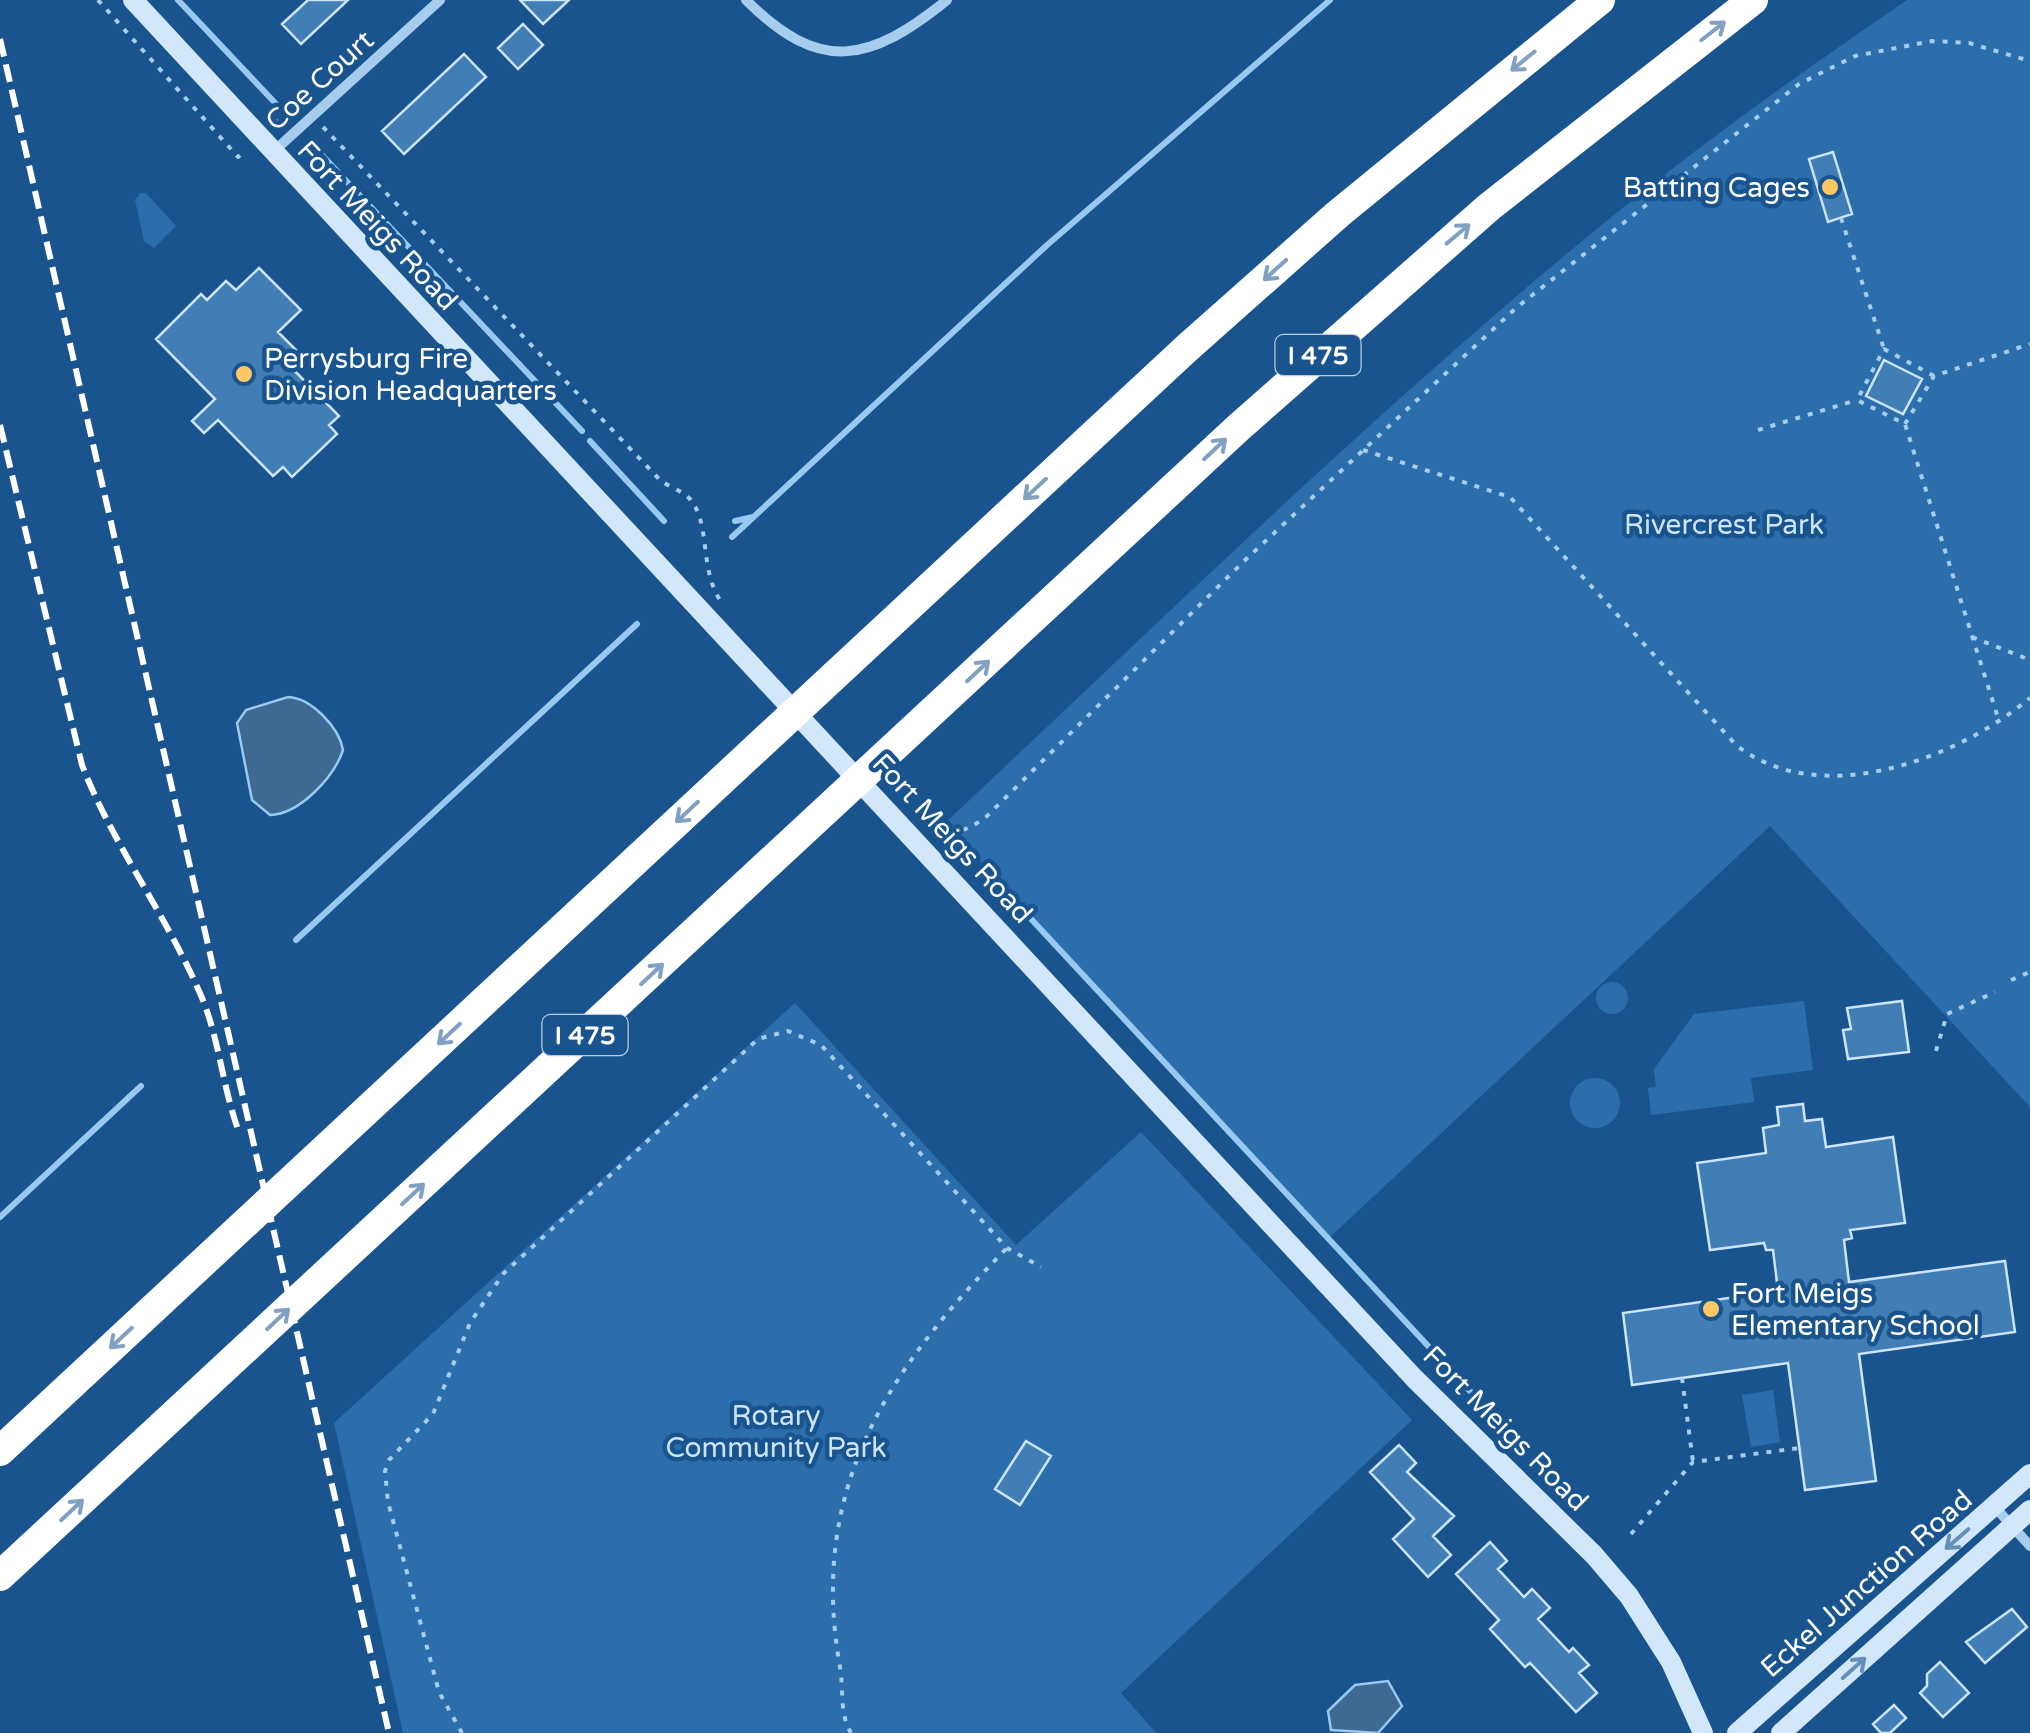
<svg xmlns="http://www.w3.org/2000/svg" width="2030" height="1733" font-family="'Varela Round',sans-serif">
  <style>
    .green { fill: #2c6eac }
    .water { fill: #3e6992; stroke: #99c8f1; stroke-width: 2.5 }
    .lines { fill: none; stroke-linecap: round; stroke-linejoin: round }
    .stream { stroke: #99c8f1; stroke-width: 6 }
    .building { fill: #427eb6; stroke: #cce4fa; stroke-width: 2.5 }
    .path { stroke: #a6ccee; stroke-width: 4; stroke-dasharray: 5 8; stroke-linecap: butt }
    .street { stroke: #a6ccee; stroke-width: 10 }
    .secondary { stroke: #d3e7fa; stroke-width: 20 }
    .highway { stroke: #fff; stroke-width: 30 }
    .rail { stroke: #fff; stroke-width: 6; stroke-dasharray: 18 8; stroke-linecap: butt }
    .oneway { stroke: #80a1c1 }
    .oneway2 { stroke: #638fb9 }
    .poi-dot { fill: #ffc763; stroke: #19548e; stroke-width: 4 }
    .labels { text-anchor: middle; stroke-width: 9; stroke-linejoin: round; paint-order: stroke }
    .shield { fill: #19548e; stroke: #baccdd; stroke-width: 2.5 }
    .shield-label { font-size: 25px; font-weight: bold; fill: #fff }
    .street-label { font-size: 28px; fill: #fff; stroke: #19548e }
    .poi-label { font-size: 28px; fill: #fff; stroke: #19548e; text-anchor: start }
    .park-label { font-size: 28px; fill: #cce4fa; stroke: #19548e }
  </style>
  <rect width="100%" height="100%" fill="#19548e"/>
  <!-- green -->
  <path class="green" d="M1907,0H2030V1107L1770,826L1328,1239L945,823C1163,619 1377,408 1609,219C1704,141 1805,70 1907,0Z
    M140,193H146L176,226L154,248L144,241L135,200Z
    M1596 998a16 16 0 1 1 32 0a16 16 0 1 1-32 0Z
    M1804,1001L1813,1070L1751,1078L1754,1102L1651,1115L1648,1088L1656,1087L1654,1069L1694,1014Z
    M795,1003L1016,1245L1141,1132L1412,1420L1121,1693L1156,1733H403L334,1423Z
    M1570 1103a25 25 0 1 1 50 0a25 25 0 1 1-50 0Z
    M1773,1390L1780,1442L1751,1447L1742,1395Z"/>
  <!-- water -->
  <path class="water" d="M288,697C311,698 339,727 343,750C334,777 300,814 270,815L252,800L237,723L246,710Z
    M1388,1681L1402,1706L1378,1733L1331,1730L1328,1711L1355,1685Z"/>
  <g class="lines">
    <!-- stream -->
    <path class="stream" d="M178,0L279,107
      M319,152L582,431
      M590,441L664,521
      M735,521L753,517
      M732,537L1046,246L1330,0
      M1019,906L1470,1391
      M296,940L637,624
      M0,1217L141,1086"/>
  </g>
  <!-- building -->
  <path class="building" d="M308,0H348L301,44L282,24Z
    M520,0H569L543,24Z
    M523,24L543,45L518,69L498,48Z
    M464,54L486,77L404,154L382,131Z
    M1833,152L1852,214L1828,222L1809,159Z
    M259,268L301,310L278,332L296,350L285,361L339,416L329,425L337,434L292,477L283,467L273,476L218,420L204,433L192,421L215,399L156,339L201,294L207,300L226,281L236,290Z
    M1884,360L1922,379L1903,414L1866,396Z
    M1902,1001L1909,1052L1848,1059L1843,1030L1851,1029L1847,1008Z
    M1803,1104L1805,1121L1822,1119L1826,1147L1893,1137L1905,1223L1850,1230L1852,1238L1844,1240L1849,1282L2005,1261L2015,1332L1859,1354L1876,1481L1805,1490L1788,1363L1632,1385L1623,1313L1778,1291L1773,1250H1766L1764,1243L1710,1250L1697,1163L1766,1153L1763,1128L1779,1125L1777,1107Z
    M1026,1441L1051,1456L1020,1505L995,1489Z
    M1399,1445L1416,1463L1407,1472L1454,1516L1433,1536L1451,1555L1428,1577L1393,1539L1414,1519L1370,1472Z
    M1490,1542L1507,1561L1498,1569L1524,1597L1532,1589L1550,1608L1538,1619L1569,1652L1573,1648L1589,1665L1579,1673L1597,1693L1576,1712L1530,1663L1525,1667L1490,1629L1499,1620L1456,1574Z
    M2012,1609L2027,1627L1985,1663L1966,1642Z
    M1940,1662L1969,1693L1943,1717L1920,1693L1927,1686V1674Z
    M1894,1705L1906,1718L1890,1733H1881L1873,1724Z"/>
  <g class="lines">
    <!-- path -->
    <path class="path" d="M98,0L238,157L245,151
      M275,124L298,101L303,106
      M323,127L661,481C670,487 682,491 689,498C711,521 699,568 720,600
      M1841,218L1884,349
      M1934,376L1884,349L1857,400L1905,424L1999,721
      M1905,424L1934,376L2030,344
      M1758,430L1857,400
      M1363,450L1510,497L1736,745C1820,811 1957,759 2030,698
      M1972,637L2030,660
      M927,823C946,841 965,831 985,818L1243,562L1516,308L1799,84L1855,56L1932,41L1969,43L2030,61
      M2011,980L2030,972
      M1936,1051L1947,1014L1995,992
      M1682,1378L1693,1462
      M1631,1534L1693,1462L1799,1448
      M462,1733L439,1692L388,1502L385,1471L389,1460L433,1414L470,1323L503,1274L758,1039L788,1031L821,1045L1007,1248L1041,1267
      M851,1733C839,1713 844,1690 840,1667C808,1489 888,1369 1007,1248"/>
    <!-- street -->
    <path class="street" d="M746,0C820,74 869,63 947,0
      M273,152L440,0
      M1994,1506L2030,1546"/>
    <!-- secondary -->
    <path class="secondary" d="M133,0L1414,1378L1594,1555L1629,1596L1671,1662L1703,1733
      M1737,1733L2030,1474
      M1781,1733L2030,1510"/>
    <!-- highway -->
    <path class="highway" d="M0,1451L1187,348L1338,214L1600,0
      M0,1576L1238,428L1489,207L1753,0"/>
    <!-- rail -->
    <path class="rail" d="M0,39L389,1733
      M0,425L82,765C113,845 165,913 199,991C219,1034 222,1087 239,1132"/>
  </g>
  <!-- one-way arrows -->
  <defs><path id="oneway-shaft" d="M-6 0H5M1.5-3L5.5 0L1.5 3" fill="none" stroke-width="1.6" stroke-linecap="round" stroke-linejoin="round" transform="scale(2.5)"/></defs>
  <g class="oneway">
    <use href="#oneway-shaft" transform="translate(1713 31) rotate(-38)"/>
    <use href="#oneway-shaft" transform="translate(1523 61) rotate(141)"/>
    <use href="#oneway-shaft" transform="translate(1458 234) rotate(-40)"/>
    <use href="#oneway-shaft" transform="translate(1275 270) rotate(138)"/>
    <use href="#oneway-shaft" transform="translate(1215 449) rotate(-43)"/>
    <use href="#oneway-shaft" transform="translate(1035 489) rotate(137)"/>
    <use href="#oneway-shaft" transform="translate(978 671) rotate(-43)"/>
    <use href="#oneway-shaft" transform="translate(687 812) rotate(137)"/>
    <use href="#oneway-shaft" transform="translate(652 974) rotate(-43)"/>
    <use href="#oneway-shaft" transform="translate(449 1034) rotate(137)"/>
    <use href="#oneway-shaft" transform="translate(413 1194) rotate(-43)"/>
    <use href="#oneway-shaft" transform="translate(278 1319) rotate(-43)"/>
    <use href="#oneway-shaft" transform="translate(121 1338) rotate(137)"/>
    <use href="#oneway-shaft" transform="translate(72 1510) rotate(-43)"/>
  </g>
  <g class="oneway2">
    <use href="#oneway-shaft" transform="translate(1957 1539) rotate(139)"/>
    <use href="#oneway-shaft" transform="translate(1854 1668) rotate(-42)"/>
  </g>
  <!-- markers -->
  <g class="poi-dot">
    <circle cx="1830" cy="187" r="10"/>
    <circle cx="244" cy="374" r="10"/>
    <circle cx="1711" cy="1309" r="10"/>
  </g>
  <g class="labels">
    <!-- shield labels -->
    <g class="shield">
      <rect x="1275.5" y="335" width="85" height="40" rx="8"/>
      <rect x="542.5" y="1015" width="85" height="40" rx="8"/>
    </g>
    <g class="shield-label">
      <text x="1318" y="364">I 475</text>
      <text x="585" y="1044">I 475</text>
    </g>
    <!-- street labels -->
    <g class="street-label">
      <text transform="translate(319 80) rotate(-42)" y="10">Coe Court</text>
      <text transform="translate(378 225) rotate(47)" y="10">Fort Meigs Road</text>
      <text transform="translate(953 838) rotate(47)" y="10">Fort Meigs Road</text>
      <text transform="translate(1506 1428) rotate(45)" y="10">Fort Meigs Road</text>
      <text transform="translate(1866 1583) rotate(-41)" y="10">Eckel Junction Road</text>
    </g>
    <!-- poi labels -->
    <g class="poi-label">
      <text x="1810" y="197" text-anchor="end">Batting Cages</text>
      <text x="264" y="368">Perrysburg Fire<tspan x="264" dy="32">Division Headquarters</tspan></text>
      <text x="1731" y="1303">Fort Meigs<tspan x="1731" dy="32">Elementary School</tspan></text>
    </g>
    <!-- park labels -->
    <g class="park-label">
      <text x="1724" y="534">Rivercrest Park</text>
      <text x="776" y="1425">Rotary<tspan x="776" dy="32">Community Park</tspan></text>
    </g>
  </g>
</svg>
